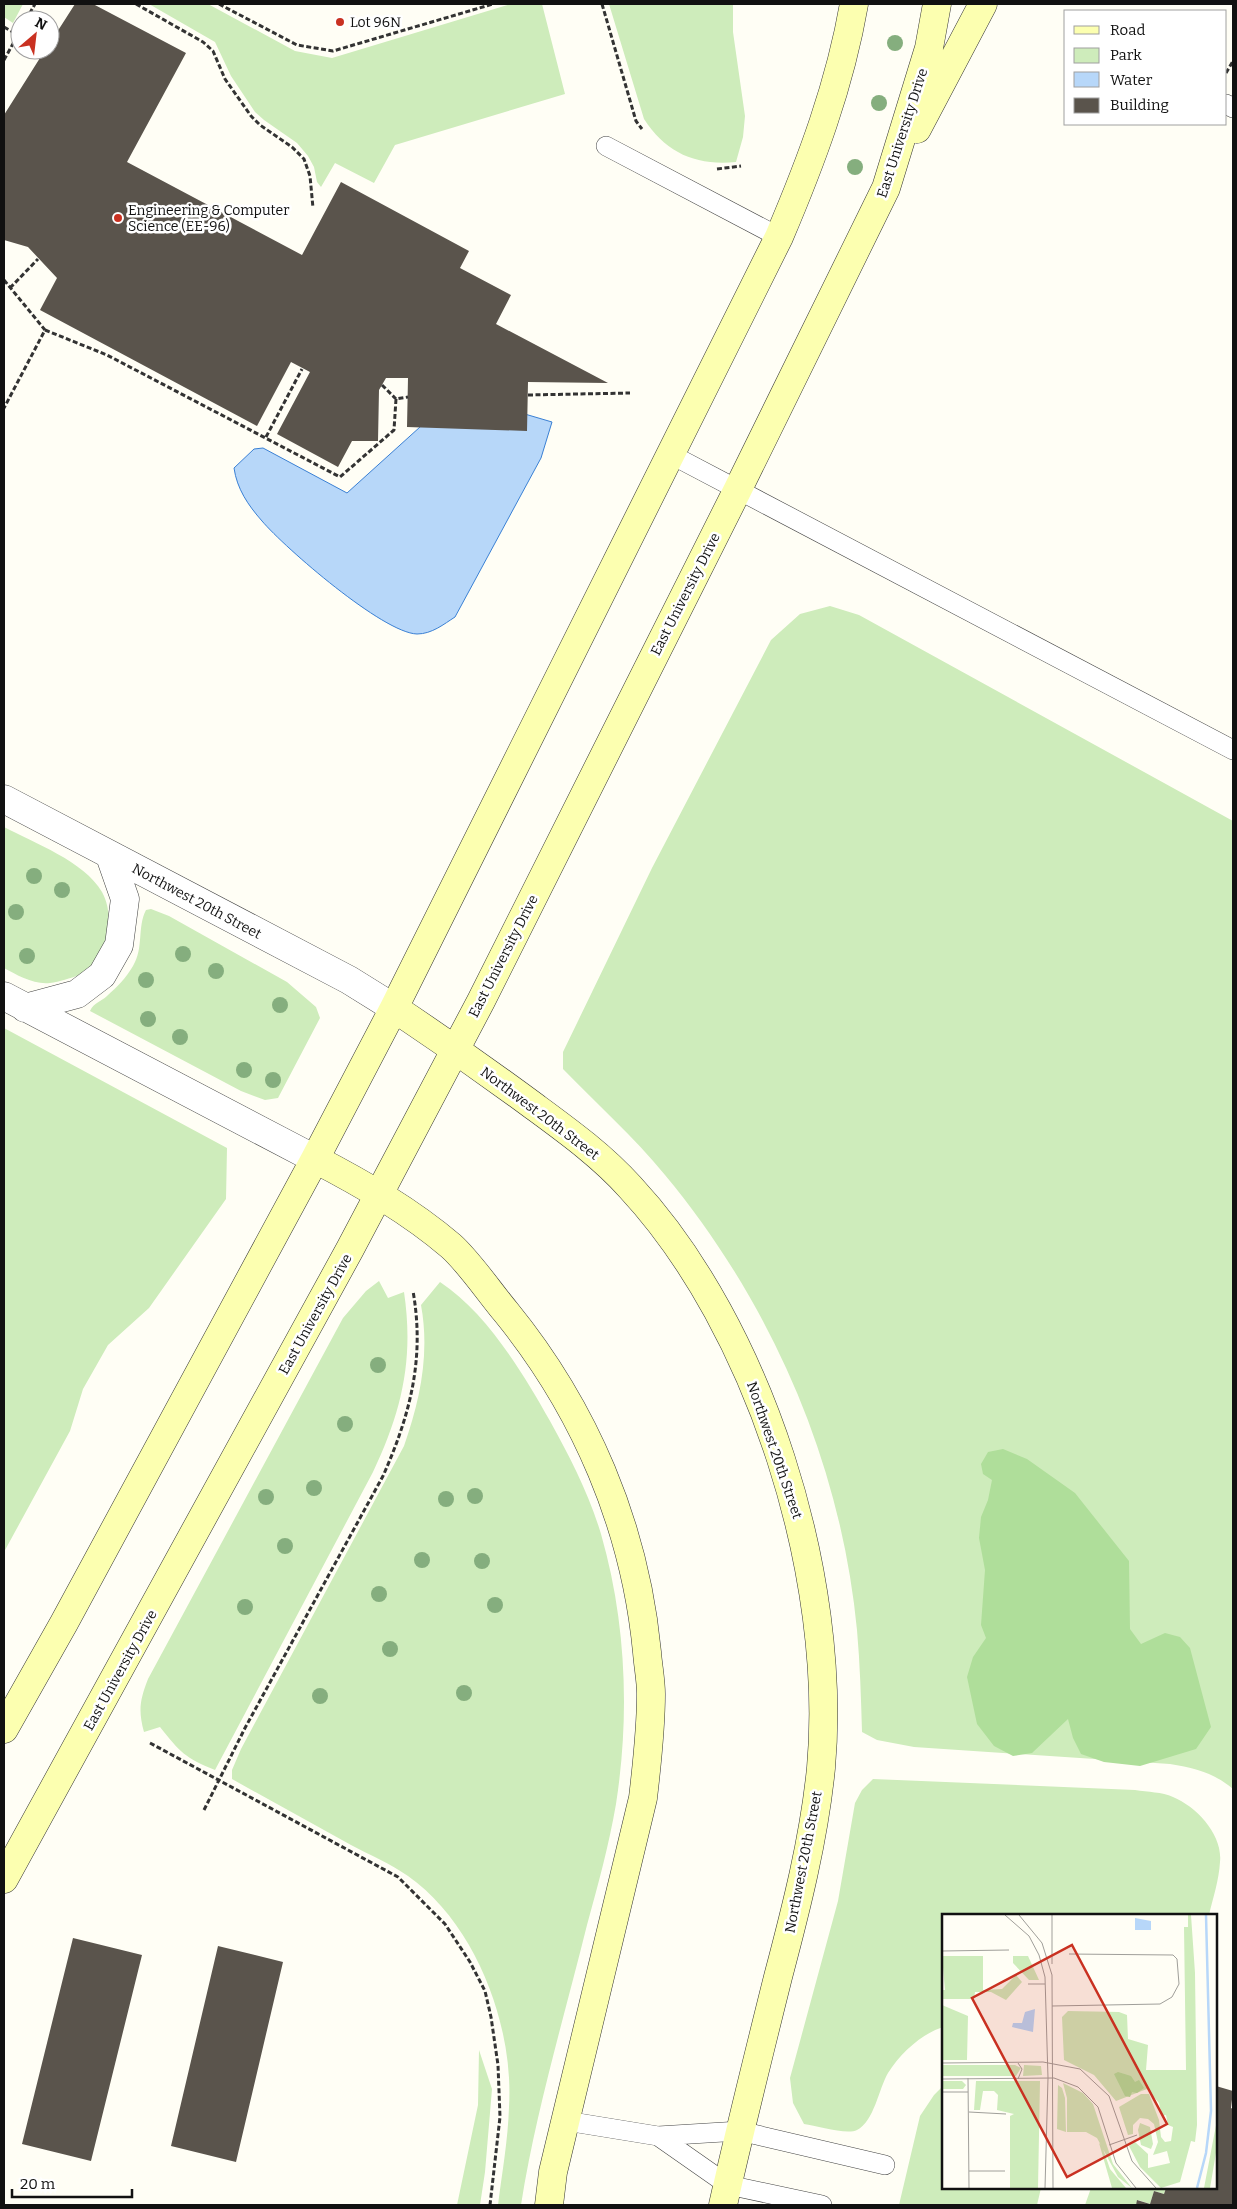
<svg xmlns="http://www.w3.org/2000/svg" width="1237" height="2209" font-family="Bitter,serif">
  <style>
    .green { fill: #ceecbb }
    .forest { fill: #afde9a }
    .water { fill: #b7d7f9; stroke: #3a80d4 }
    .building { fill: #5a544c }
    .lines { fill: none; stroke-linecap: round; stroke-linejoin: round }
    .lane-casing { stroke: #444; stroke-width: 20 }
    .street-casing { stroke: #444; stroke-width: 29 }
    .secondary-casing { stroke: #333; stroke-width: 29 }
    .path { stroke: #333; stroke-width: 3; stroke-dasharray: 5 2.5; stroke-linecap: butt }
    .lane { stroke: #fff; stroke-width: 19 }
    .street { stroke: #fff; stroke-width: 28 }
    .secondary { stroke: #fcffb0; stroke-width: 28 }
    .tree { fill: #85ae7e }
    .poi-dot { fill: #c93121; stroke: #fff; stroke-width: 2 }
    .labels { text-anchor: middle; stroke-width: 5; stroke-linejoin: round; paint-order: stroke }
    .poi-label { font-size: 14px; fill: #111; stroke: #fff; text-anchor: start }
    .street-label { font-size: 14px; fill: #111; stroke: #fff }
    .inset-river { fill: none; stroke: #b7d7f9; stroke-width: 2.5 }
    .inset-road { fill: none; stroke: #a09f9a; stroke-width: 1 }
    .view { fill: #c93121; fill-opacity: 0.15; stroke: #c93121; stroke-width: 2.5 }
    .inset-edge { fill: none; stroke: #111; stroke-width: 2.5 }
  </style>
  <rect width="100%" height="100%" fill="#fffef5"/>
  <!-- green -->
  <path class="green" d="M4,4H23L13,23L4,17Z
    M149,4H208L295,51L332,58L511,4H542L565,94L395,145L374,183L335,163L321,187L317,182L314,167L308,156L297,143L264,120L255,112L231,76L215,42Z
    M609,4H733V32L745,116L743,137L736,162C696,166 666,153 644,119Z
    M830,606L859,615L1233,821V1789C1214,1773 1195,1768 1170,1764L914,1747L877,1740L862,1732C861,1698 860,1664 857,1630C841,1463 772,1304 665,1175C634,1137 597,1104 563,1069V1052L652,868L771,640L800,614Z
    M4,827C34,843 84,861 102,892C116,917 109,962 79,975C71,978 59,982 50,983C34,985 17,975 4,968Z
    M151,909L169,916L287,982L316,1007L320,1018L278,1098L265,1100L241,1091L90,1011C94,1002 101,1002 107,996C117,987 126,978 133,966C144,948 137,927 146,910Z
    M4,1028L227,1148L226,1199L149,1308L108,1345L83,1389L70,1431L4,1552Z
    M379,1281L388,1298L404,1292C414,1359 402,1411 373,1472L215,1770C185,1758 180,1752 160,1727L144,1732C138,1710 140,1700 148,1679L343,1318L366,1291Z
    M440,1282C486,1312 523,1373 550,1421C570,1457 589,1494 601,1534C626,1621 630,1714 616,1804C609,1845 598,1885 587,1925C564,2018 536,2110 521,2205H498C502,2173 508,2140 509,2107C514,2026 476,1924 408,1876C391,1864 370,1855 351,1845C311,1823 271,1801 232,1779V1770L241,1749L404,1446C420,1400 430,1354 421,1305Z
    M873,1779L1135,1790C1148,1792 1162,1792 1173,1797C1197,1807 1223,1835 1220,1862C1219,1880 1213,1898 1209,1915H943V2027C921,2034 900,2054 888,2073C879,2088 874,2122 857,2130C847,2135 817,2126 804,2124L793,2103L790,2078L838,1901L855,1803L862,1790Z
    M479,2050L492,2089L485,2172L480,2205H457L478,2105Z
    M943,2086V2188H1041L1037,2205H899L920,2116L934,2095Z
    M1091,2188H1166L1164,2194L1154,2191L1150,2204L1138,2200L1136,2205H1085Z"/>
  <!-- forest -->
  <path class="forest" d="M1003,1449L1027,1459L1075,1493L1129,1561L1130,1629L1141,1644L1165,1633L1180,1637L1190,1648L1211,1727L1196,1749L1140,1766L1104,1762L1081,1754L1073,1738L1068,1719L1032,1753L1013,1756L994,1746L977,1724L967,1677L973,1657L986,1638L981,1625L985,1570L979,1538L981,1517L988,1500L992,1480L983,1474L981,1464L988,1452Z"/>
  <!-- water -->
  <path class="water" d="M441,408L518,412L552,422L541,458L455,617C444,624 432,634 417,634C383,633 285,548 262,521C248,505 237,489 234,468L254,449L263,448L347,493Z"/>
  <!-- building -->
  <path class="building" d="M75,4H93L186,53L127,162L302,255L341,182L469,251L460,268L511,295L496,324L608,383L528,382L527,431L407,427L408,378H386L379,390L378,441H352L338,467L277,434L310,372L291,362L257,426L40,310L57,278L28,247L4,240V115L45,50H50V43Z
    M73,1938L142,1955L91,2161L22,2144Z
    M218,1946L283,1962L236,2162L171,2146Z
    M1216,2086L1233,2091L1231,2108L1233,2109V2205H1136L1137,2200L1150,2204L1154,2191L1164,2194L1166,2188H1216Z"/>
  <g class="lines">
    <defs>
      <path id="lane" d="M1226,104L1233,108
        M606,146L779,237
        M670,454L1233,750
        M566,2121L658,2136L740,2131L885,2165
        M658,2136L728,2185L822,2205"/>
      <path id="street" d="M4,799L349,980L394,1008
        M4,996L315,1159
        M25,1008L77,994L102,975L119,945L125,899L110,856"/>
      <path id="secondary" d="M917,129L983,4
        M394,1008C442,1040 489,1073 535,1107C569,1132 602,1156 630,1187C761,1328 838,1578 821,1768C814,1839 796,1909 778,1977C759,2053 740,2129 723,2205
        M315,1159C363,1184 410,1211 451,1246C469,1262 490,1293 506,1312C585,1409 635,1526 647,1652C648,1666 651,1680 651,1694C651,1729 647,1764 643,1798L553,2172L549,2205
        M4,1729L64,1623L315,1159L394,1008L779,237C811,162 840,85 854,4
        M4,1879L350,1249L481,1001L738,489L886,188L929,48L937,4"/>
    </defs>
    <!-- lane casing -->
    <use href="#lane" class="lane-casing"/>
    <!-- street casing -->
    <use href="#street" class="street-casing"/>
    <!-- secondary casing -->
    <use href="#secondary" class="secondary-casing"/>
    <!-- path -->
    <path class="path" d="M136,4L203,42L213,51L225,79L251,116L260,125L292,147L304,159L310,176L313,208
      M219,4L297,45L333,51L493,4
      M602,4L636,121L642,129
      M26,20L35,4
      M4,27L18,35
      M4,60L20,31
      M1226,73L1233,61
      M717,169L741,166
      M4,280L45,330L4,408
      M10,288L38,259
      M45,330L107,355L340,477L394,430L396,399L408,397
      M382,385L396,399
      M528,395L630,393
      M266,437L302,369
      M150,1743L398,1877L445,1924L470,1962L485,1991L491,2017L498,2065L500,2117L490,2205
      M204,1810L245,1728L383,1476C410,1415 425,1359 413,1291"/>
    <!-- lane -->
    <use href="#lane" class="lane"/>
    <!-- street -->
    <use href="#street" class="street"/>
    <!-- secondary -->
    <use href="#secondary" class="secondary"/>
  </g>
  <!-- trees -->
  <g class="tree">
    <circle cx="895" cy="43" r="8"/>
    <circle cx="879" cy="103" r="8"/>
    <circle cx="855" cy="167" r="8"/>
    <circle cx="34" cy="876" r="8"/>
    <circle cx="62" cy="890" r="8"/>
    <circle cx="16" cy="912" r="8"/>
    <circle cx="183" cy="954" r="8"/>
    <circle cx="27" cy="956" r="8"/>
    <circle cx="216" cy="971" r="8"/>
    <circle cx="146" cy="980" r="8"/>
    <circle cx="280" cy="1005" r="8"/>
    <circle cx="148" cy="1019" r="8"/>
    <circle cx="180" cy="1037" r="8"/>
    <circle cx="244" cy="1070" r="8"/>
    <circle cx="273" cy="1080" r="8"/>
    <circle cx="378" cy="1365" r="8"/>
    <circle cx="345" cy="1424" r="8"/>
    <circle cx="314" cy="1488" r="8"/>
    <circle cx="475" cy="1496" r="8"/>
    <circle cx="266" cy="1497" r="8"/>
    <circle cx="446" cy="1499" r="8"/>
    <circle cx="285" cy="1546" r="8"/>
    <circle cx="422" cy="1560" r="8"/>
    <circle cx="482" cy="1561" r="8"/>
    <circle cx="379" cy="1594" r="8"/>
    <circle cx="495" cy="1605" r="8"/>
    <circle cx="245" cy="1607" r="8"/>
    <circle cx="390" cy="1649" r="8"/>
    <circle cx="464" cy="1693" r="8"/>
    <circle cx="320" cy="1696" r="8"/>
  </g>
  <!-- markers -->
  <g class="poi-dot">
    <circle cx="340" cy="22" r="5"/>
    <circle cx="118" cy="218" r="5"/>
  </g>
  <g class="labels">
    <!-- poi labels -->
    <g class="poi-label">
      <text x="350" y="27">Lot 96N</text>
      <text x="128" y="215">Engineering &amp; Computer<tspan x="128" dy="16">Science (EE-96)</tspan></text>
    </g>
    <!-- street labels -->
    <g class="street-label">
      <text transform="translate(902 133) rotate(-72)" y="5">East University Drive</text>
      <text transform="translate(685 594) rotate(-63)" y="5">East University Drive</text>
      <text transform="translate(197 901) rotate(28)" y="5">Northwest 20th Street</text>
      <text transform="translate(503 956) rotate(-63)" y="5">East University Drive</text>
      <text transform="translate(540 1113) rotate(37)" y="5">Northwest 20th Street</text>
      <text transform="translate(315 1314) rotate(-61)" y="5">East University Drive</text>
      <text transform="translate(775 1450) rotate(71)" y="5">Northwest 20th Street</text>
      <text transform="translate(120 1670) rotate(-61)" y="5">East University Drive</text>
      <text transform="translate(803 1862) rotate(-79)" y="5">Northwest 20th Street</text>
    </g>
  </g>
  <!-- overview -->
  <g transform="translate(942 1914)">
    <rect width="275" height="275" fill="#fffef5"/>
    <path d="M246,1H249L253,59L255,211L253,228L249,227L238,268L219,274L198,253L187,232L193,228L206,240V254L228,249L225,237L211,241L216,228L212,210L206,205L198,204L191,211V220L186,221L177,193L199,180H207L217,206L219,223L223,228L229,227L231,213L226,211L224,201L220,202L217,189L205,175L174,187L152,161L122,146L120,103L126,97L177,98L185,101L186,125L206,131L204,156H244L242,13H246ZM0,42H41V76L60,75L74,61L80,68L64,86L49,78H33L32,85H0V76H3ZM71,42H86L97,66H87L71,49ZM0,91L26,102L25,146H0ZM0,151H73L79,154L74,162H0ZM82,151L99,152L100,161L81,162ZM0,167H20L24,171L21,175H0ZM34,167H98L96,274H68V202L72,200L55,196L56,181L52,177H41L38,196H32ZM121,169L141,179L151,190L171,250L190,274L176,263L155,224L144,218H125V184ZM116,171L120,174L123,184L124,218L115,215ZM275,206V233L268,274H262ZM198,209L208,213L211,230L209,235L199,231L196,216ZM157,229L160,232L168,255L184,274H170Z" fill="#ceecbb"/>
    <path d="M176,158L189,162L193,168L197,166L202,174L195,179L190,178L188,183L183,182L172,160Z" fill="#afde9a"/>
    <path d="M193,4L209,7V16H193ZM93,95L91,118L70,113L71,109H80L83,98Z" fill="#b7d7f9"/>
    <path class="inset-river" d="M255,274L264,239L269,197L264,1"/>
    <path class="inset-road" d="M63,1L87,22L97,41L103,63L106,164L103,274M77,1L100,29L110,61L111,274M110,1V50M0,37L67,36M86,70H103M110,92L218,90L230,83L237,70L235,45L231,41L127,40M0,149L101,148L138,155L167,182L190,247L214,274M26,164L27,274M0,165L112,164L136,173L156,193L174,249L194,274M76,165L80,155L76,149M0,178H26M27,198L64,200M167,231L195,221M27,257H63"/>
    <path class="view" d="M130,31L225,210L125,263L30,84Z"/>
    <rect width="275" height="275" class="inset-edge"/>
  </g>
  <!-- border -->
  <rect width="1237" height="2209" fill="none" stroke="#111111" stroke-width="10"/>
  <!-- legend -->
  <rect x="1064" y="10" width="162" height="115" fill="#ffffff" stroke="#a0a0a0"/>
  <rect x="1074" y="26" width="25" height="8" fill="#fcffb0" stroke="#a0a0a0"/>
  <text x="1110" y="35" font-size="15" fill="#111111">Road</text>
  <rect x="1074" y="48" width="25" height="15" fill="#ceecbb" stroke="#a0a0a0"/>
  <text x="1110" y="60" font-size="15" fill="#111111">Park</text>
  <rect x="1074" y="72" width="25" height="15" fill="#b7d7f9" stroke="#a0a0a0"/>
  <text x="1110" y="85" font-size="15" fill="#111111">Water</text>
  <rect x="1074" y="98" width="25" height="15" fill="#5a544c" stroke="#a0a0a0"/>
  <text x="1110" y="110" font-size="15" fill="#111111">Building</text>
  <!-- north arrow -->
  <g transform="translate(35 35) rotate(28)"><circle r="24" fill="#ffffff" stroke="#a0a0a0"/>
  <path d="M0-4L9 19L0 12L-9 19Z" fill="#c93121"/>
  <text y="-8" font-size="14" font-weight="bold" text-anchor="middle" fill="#111111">N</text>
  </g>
  <!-- scale -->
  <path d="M12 2189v8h120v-8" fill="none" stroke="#111111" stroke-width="2.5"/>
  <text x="20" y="2189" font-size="15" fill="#111111" stroke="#ffffff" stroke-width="4" paint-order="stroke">20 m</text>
</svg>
